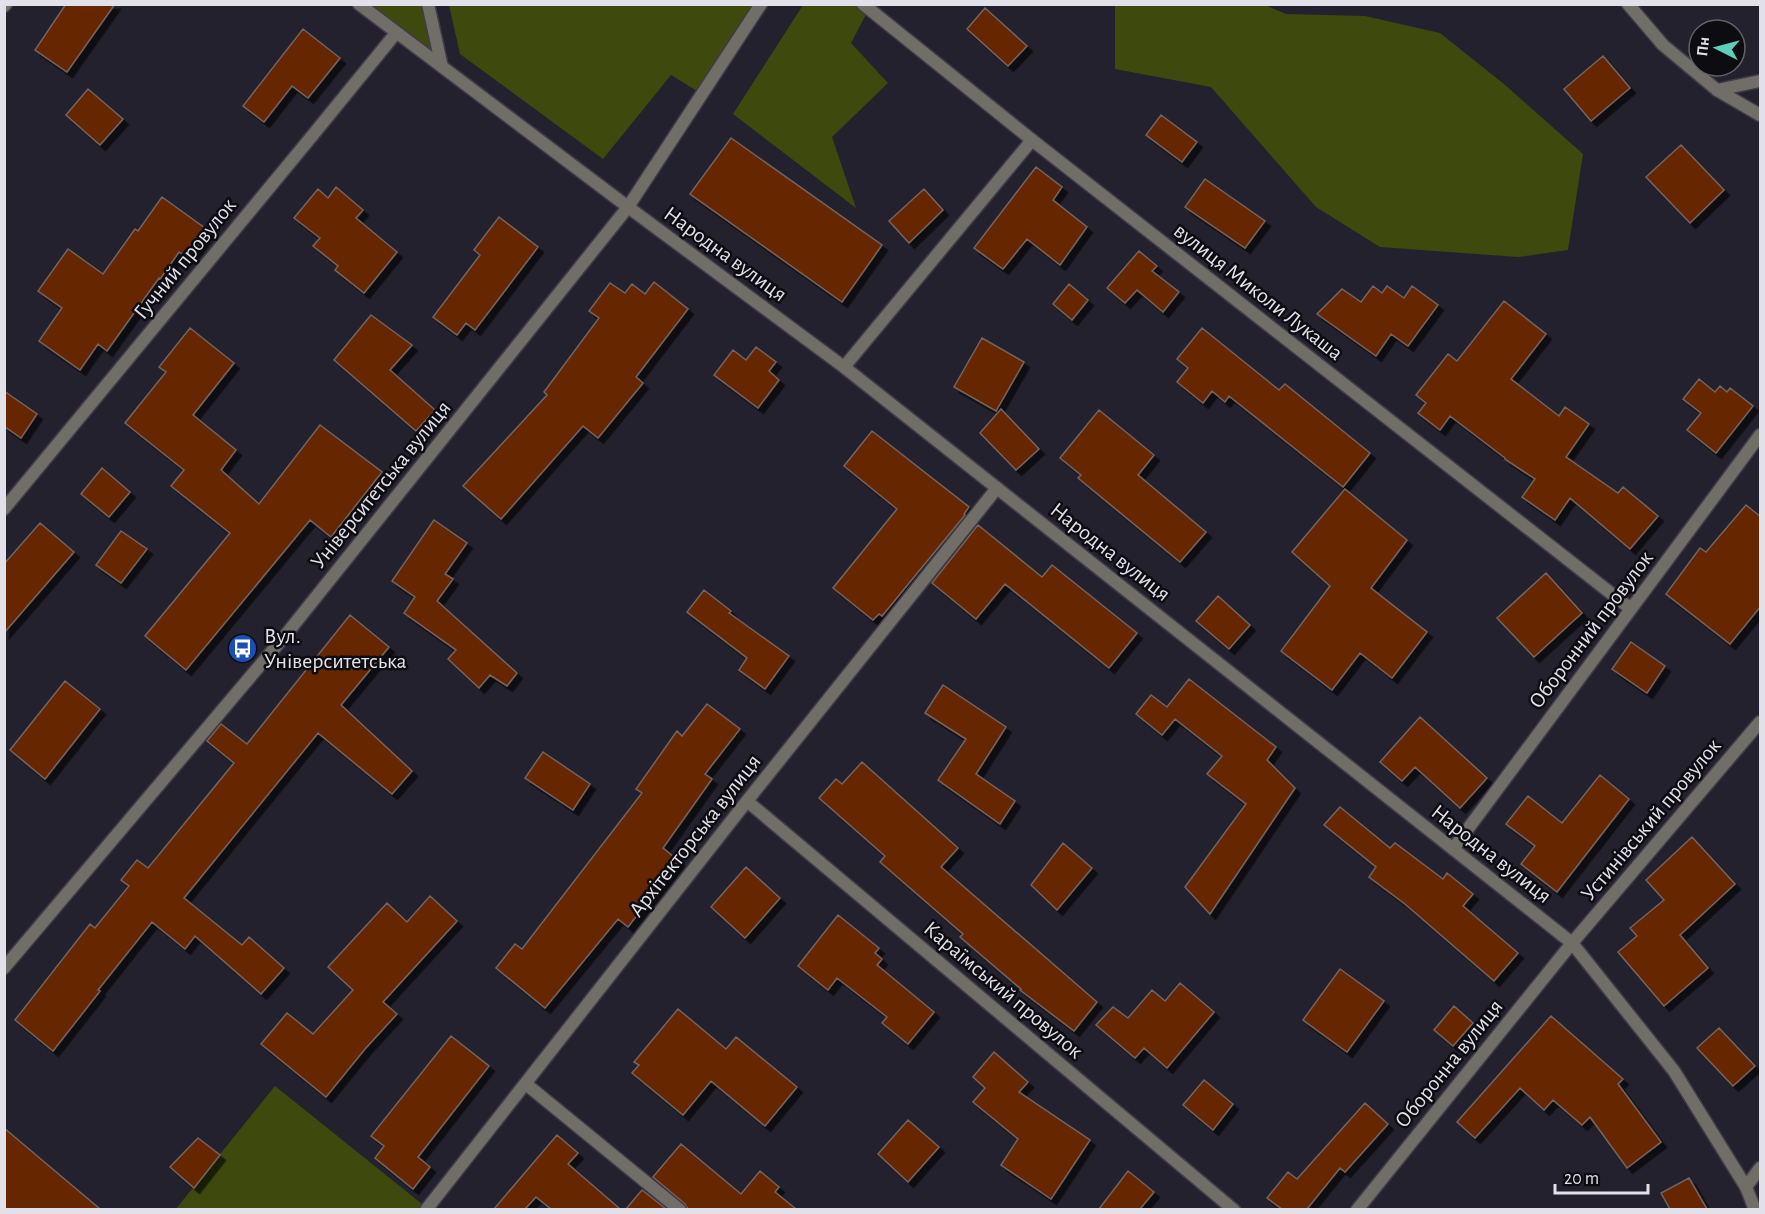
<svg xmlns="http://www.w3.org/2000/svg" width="1765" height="1214" font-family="'Alegreya Sans',sans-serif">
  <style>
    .green { fill: #3d490d }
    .building { fill: #652503; stroke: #75645e; stroke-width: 1.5; filter: url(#shadow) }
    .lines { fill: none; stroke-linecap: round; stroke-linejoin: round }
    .service-casing { stroke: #3f3c48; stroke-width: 15 }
    .minor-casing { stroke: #3f3c48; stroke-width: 15 }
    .tertiary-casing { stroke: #3f3c48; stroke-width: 15 }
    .service { stroke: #706e67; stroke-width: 12 }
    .minor { stroke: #706e67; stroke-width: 12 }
    .tertiary { stroke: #706e67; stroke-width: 12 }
    .labels { text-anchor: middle; stroke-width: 5; stroke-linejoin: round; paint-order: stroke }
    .street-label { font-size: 22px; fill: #e2e0e9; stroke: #0d0c11 }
    .poi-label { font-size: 22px; fill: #e2e0e9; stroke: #0d0c11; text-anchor: start }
  </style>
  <defs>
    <filter id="shadow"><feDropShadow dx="5.5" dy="5.5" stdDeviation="0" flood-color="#0009"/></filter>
  </defs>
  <rect width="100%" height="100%" fill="#24212e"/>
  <!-- green -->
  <path class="green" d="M359,5H428L442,67Z
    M449,5H761L702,94L671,75L603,159L460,54Z
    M803,5H871L851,43L888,83L832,137L856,208L733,114Z
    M1115,5H1265L1286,14L1365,16L1440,33L1504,84L1583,154L1568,250L1518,257L1380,247L1316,207L1211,87L1115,69Z
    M275,1086L427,1208L426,1210H175Z"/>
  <!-- building -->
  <path class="building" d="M66,4H115L67,72L35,50Z
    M985,8L1027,46L1008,66L967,29Z
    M303,29L340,58L308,98L292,86L264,122L243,106Z
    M1603,56L1630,88L1591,121L1564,89Z
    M88,89L123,119L100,145L66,115Z
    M1161,115L1197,142L1182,162L1146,135Z
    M731,138L882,245L842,302L690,194Z
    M1681,145L1724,190L1690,223L1646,177Z
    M1036,167L1062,187L1053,200L1087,227L1060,265L1027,239L1003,269L974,248Z
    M1205,179L1265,221L1245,248L1185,207Z
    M336,187L363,210L356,218L397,252L364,293L335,270L338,266L313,246L320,238L294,218L318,189L328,198Z
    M924,189L943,210L909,243L889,221Z
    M162,197L209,231L189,259L179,252L160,279L159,278L107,351L98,344L80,370L39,341L62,308L38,291L68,249L103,274L135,229L138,231Z
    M499,217L538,247L475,330L466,323L457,335L433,317L480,255L474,250Z
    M1139,251L1157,266L1152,271L1179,292L1163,312L1137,290L1125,303L1107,288Z
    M654,282L688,309L636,377L643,383L598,438L583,426L501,519L463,486L547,395L544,392L599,318L589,311L610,283L625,293L632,284L645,294Z
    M1069,284L1088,300L1072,320L1053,304Z
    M1373,286L1382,293L1387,286L1404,298L1412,286L1438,305L1408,346L1391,334L1376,356L1317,314L1342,289L1361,302Z
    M1504,301L1546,334L1511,379L1559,416L1565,407L1589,424L1566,457L1618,493L1623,487L1658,516L1630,549L1570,498L1555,520L1522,497L1535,479L1505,459V458L1450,416L1440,430L1418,413L1426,403L1416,395L1448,354L1457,361Z
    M371,315L412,345L390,370L435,410L416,431L334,360Z
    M190,328L234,363L193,415L236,450L221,470L259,504L320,425L382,472L331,537L310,520L186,670L145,636L230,533L171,486L184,470L125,423L166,372L159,367Z
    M1202,328L1279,390L1285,384L1370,453L1343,487L1229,396L1225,402L1212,391L1203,403L1177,382L1188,368L1177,359Z
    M982,338L1024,362L996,411L954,387Z
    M756,347L776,362L769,371L779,380L758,408L714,375L733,350L746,360Z
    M1699,379L1715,392L1720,386L1727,392L1730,388L1753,406L1716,453L1687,430L1701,413L1683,399Z
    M4,391L37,414L21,438L4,426Z
    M1001,409L1039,449L1016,470L980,433Z
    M1099,410L1154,455L1138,475L1206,532L1180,562L1078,478L1081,475L1060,458Z
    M872,431L969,507L964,514L965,515L882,616L879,614L873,620L833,588L897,509L844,466Z
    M102,468L130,492L109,517L81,494Z
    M1345,489L1407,540L1371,588L1427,632L1392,678L1360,653L1332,690L1281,651L1330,586L1292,552Z
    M1746,505L1761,517V606L1730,644L1666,594L1700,548L1706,552Z
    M434,520L467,543L445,574L453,579L437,601L517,673L507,686L490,675L479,688L448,659L456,650L404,613L415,597L392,581Z
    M40,523L74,552L4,633V564Z
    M978,525L1042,577L1052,565L1137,633L1109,668L1005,584L976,619L932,583Z
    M121,531L147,549L121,583L96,565Z
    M1546,573L1582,613L1534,657L1497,618Z
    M704,590L731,611L729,613L789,656L765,689L739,670L747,658L687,612Z
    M1218,596L1250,625L1229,649L1196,621Z
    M350,615L389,647L341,705L412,771L392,794L318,733L184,898L242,945L249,937L284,968L261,994L195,936L185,949L152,922L98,990L100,991L53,1051L15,1020L90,924L95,928L129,886L121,880L137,860L148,868L234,763L207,741L221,724L247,744Z
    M1631,642L1665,666L1647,693L1612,669Z
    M1189,679L1276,747L1267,760L1295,788L1210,914L1185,887L1246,804L1207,774L1222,756L1175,719L1162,735L1136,714L1151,695L1167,707Z
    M65,681L100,709L45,779L10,750Z
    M943,685L1006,727L976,774L1015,801L1000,824L938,780L966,739L925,713Z
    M707,704L740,729L705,774L712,779L663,848L679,861L628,927L618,919L545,1008L496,968L515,944L522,949L642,793L636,789L677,731L682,736Z
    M1420,717L1487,778L1460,808L1415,767L1402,781L1380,762Z
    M543,752L590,784L573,810L525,778Z
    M862,762L958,848L941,867L1097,1002L1074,1031L1020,990L1021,989L960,937L963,934L880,862L885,856L819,798L836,779L842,784Z
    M1600,775L1629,799L1557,892L1521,864L1535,846L1506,824L1528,796L1562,823Z
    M1340,807L1390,848L1395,843L1443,879L1447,873L1473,894L1463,906L1518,953L1494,981L1405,904L1369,877L1376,867L1324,825Z
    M1692,837L1735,884L1680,935L1708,968L1664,1006L1618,952L1637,936L1630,928L1664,900L1646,880Z
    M1063,843L1092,868L1057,910L1031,885Z
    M746,867L780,898L745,938L711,907Z
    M430,896L457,921L383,1002L397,1014L365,1049L326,1097L261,1044L287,1013L313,1034L353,990L328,967L387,903L407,922Z
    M838,915L879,948L875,953L882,959L877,965L934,1012L908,1044L882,1023L887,1017L837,978L828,990L798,966Z
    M1340,969L1384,1001L1347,1052L1303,1020Z
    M1180,983L1214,1012L1167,1068L1144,1048L1135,1058L1096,1025L1113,1007L1128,1018L1152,990L1165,1001Z
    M1454,1006L1473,1023L1453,1046L1434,1030Z
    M678,1009L726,1049L736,1037L797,1087L765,1126L711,1081L683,1115L632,1073L639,1065L634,1062Z
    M1551,1016L1623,1079L1618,1084L1661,1142L1627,1168L1590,1117L1582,1125L1553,1100L1544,1110L1520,1088L1475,1138L1457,1122Z
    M1719,1028L1755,1066L1733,1086L1697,1048Z
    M451,1036L489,1066L418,1157L430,1167L413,1189L375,1158L384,1146L371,1136Z
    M994,1052L1028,1082L1019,1092L1090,1140L1051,1199L1001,1165L1018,1139L973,1102L985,1088L973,1077Z
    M1204,1080L1233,1104L1213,1130L1183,1105Z
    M1365,1103L1388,1124L1345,1172L1340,1168L1307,1209H1282L1267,1198L1288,1172L1297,1179Z
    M908,1120L939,1147L908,1182L878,1154Z
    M4,1128L100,1209H4Z
    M557,1135L578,1153L568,1164L620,1209H551L536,1197L525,1209H494Z
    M198,1138L220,1155L194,1188L170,1167Z
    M681,1144L741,1194L760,1171L779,1187L775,1192L796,1209H688L685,1204L653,1177Z
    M1128,1171L1154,1192L1140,1209H1099Z
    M1689,1178L1707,1209H1670L1661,1193Z
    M642,1190L666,1209H626Z"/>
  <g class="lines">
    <defs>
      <path id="service" d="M1717,90L1760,81
        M312,136L396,33
        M844,367L1032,140"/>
      <path id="minor" d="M863,4L1032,140L1631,609
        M1628,4L1663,45L1717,90L1760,115
        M4,6L6,4
        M628,207L761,4
        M4,509L312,136
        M747,801L1234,1210
        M1453,849L1760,435
        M526,1084L680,1210
        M1746,1187L1760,1168
        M426,1210L747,801L997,488
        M1357,1210L1572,943L1760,722"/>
      <path id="tertiary" d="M359,4L628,207L844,367L1572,943L1674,1071L1746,1187L1755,1210
        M428,4L442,67
        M4,968L284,637L628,207"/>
    </defs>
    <!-- service casing -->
    <use href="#service" class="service-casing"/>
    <!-- minor casing -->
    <use href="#minor" class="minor-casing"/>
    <!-- tertiary casing -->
    <use href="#tertiary" class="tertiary-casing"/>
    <!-- service -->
    <use href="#service" class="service"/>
    <!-- minor -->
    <use href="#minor" class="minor"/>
    <!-- tertiary -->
    <use href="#tertiary" class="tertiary"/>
  </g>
  <!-- icons -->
  <defs>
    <symbol id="bus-disc" viewBox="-11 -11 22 22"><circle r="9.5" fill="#1a4fb4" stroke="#0d0c11"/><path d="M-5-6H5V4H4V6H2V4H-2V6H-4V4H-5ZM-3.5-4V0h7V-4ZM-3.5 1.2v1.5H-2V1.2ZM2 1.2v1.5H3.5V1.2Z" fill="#fff"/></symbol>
  </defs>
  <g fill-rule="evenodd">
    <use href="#bus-disc" x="226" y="632" width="33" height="33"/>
  </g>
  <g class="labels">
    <!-- street labels -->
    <g class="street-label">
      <text transform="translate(726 253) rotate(36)" y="8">Народна вулиця</text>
      <text transform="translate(184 258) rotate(-51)" y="8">Гучний провулок</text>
      <text transform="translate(1259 291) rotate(38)" y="8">вулиця Миколи Лукаша</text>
      <text transform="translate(380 484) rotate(-51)" y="8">Університетська вулиця</text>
      <text transform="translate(1111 551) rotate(38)" y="8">Народна вулиця</text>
      <text transform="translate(1590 629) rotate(-53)" y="8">Оборонний провулок</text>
      <text transform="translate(1650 819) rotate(-50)" y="8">Устинівський провулок</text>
      <text transform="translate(694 835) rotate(-52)" y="8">Архітекторська вулиця</text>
      <text transform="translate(1492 853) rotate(38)" y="8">Народна вулиця</text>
      <text transform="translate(1004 989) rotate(40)" y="8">Караїмський провулок</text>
      <text transform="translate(1448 1063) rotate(-51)" y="8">Оборонна вулиця</text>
    </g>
    <!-- poi labels -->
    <g class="poi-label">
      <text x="264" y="643">Вул.<tspan x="264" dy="25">Університетська</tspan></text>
    </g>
  </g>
  <!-- border -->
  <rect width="1765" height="1214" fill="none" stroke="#e2e0e9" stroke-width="12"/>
  <!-- north arrow -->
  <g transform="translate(1717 48) rotate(276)"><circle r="28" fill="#0d0c11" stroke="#626167" stroke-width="1.5"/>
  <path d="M0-4.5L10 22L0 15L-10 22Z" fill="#5dceb9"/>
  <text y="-9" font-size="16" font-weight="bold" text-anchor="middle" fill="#e2e0e9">Пн</text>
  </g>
  <!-- scale -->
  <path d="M1555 1184v9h93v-9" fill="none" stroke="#e2e0e9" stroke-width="3"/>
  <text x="1564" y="1184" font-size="18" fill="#e2e0e9" stroke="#0d0c11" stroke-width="4.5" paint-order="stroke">20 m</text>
</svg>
